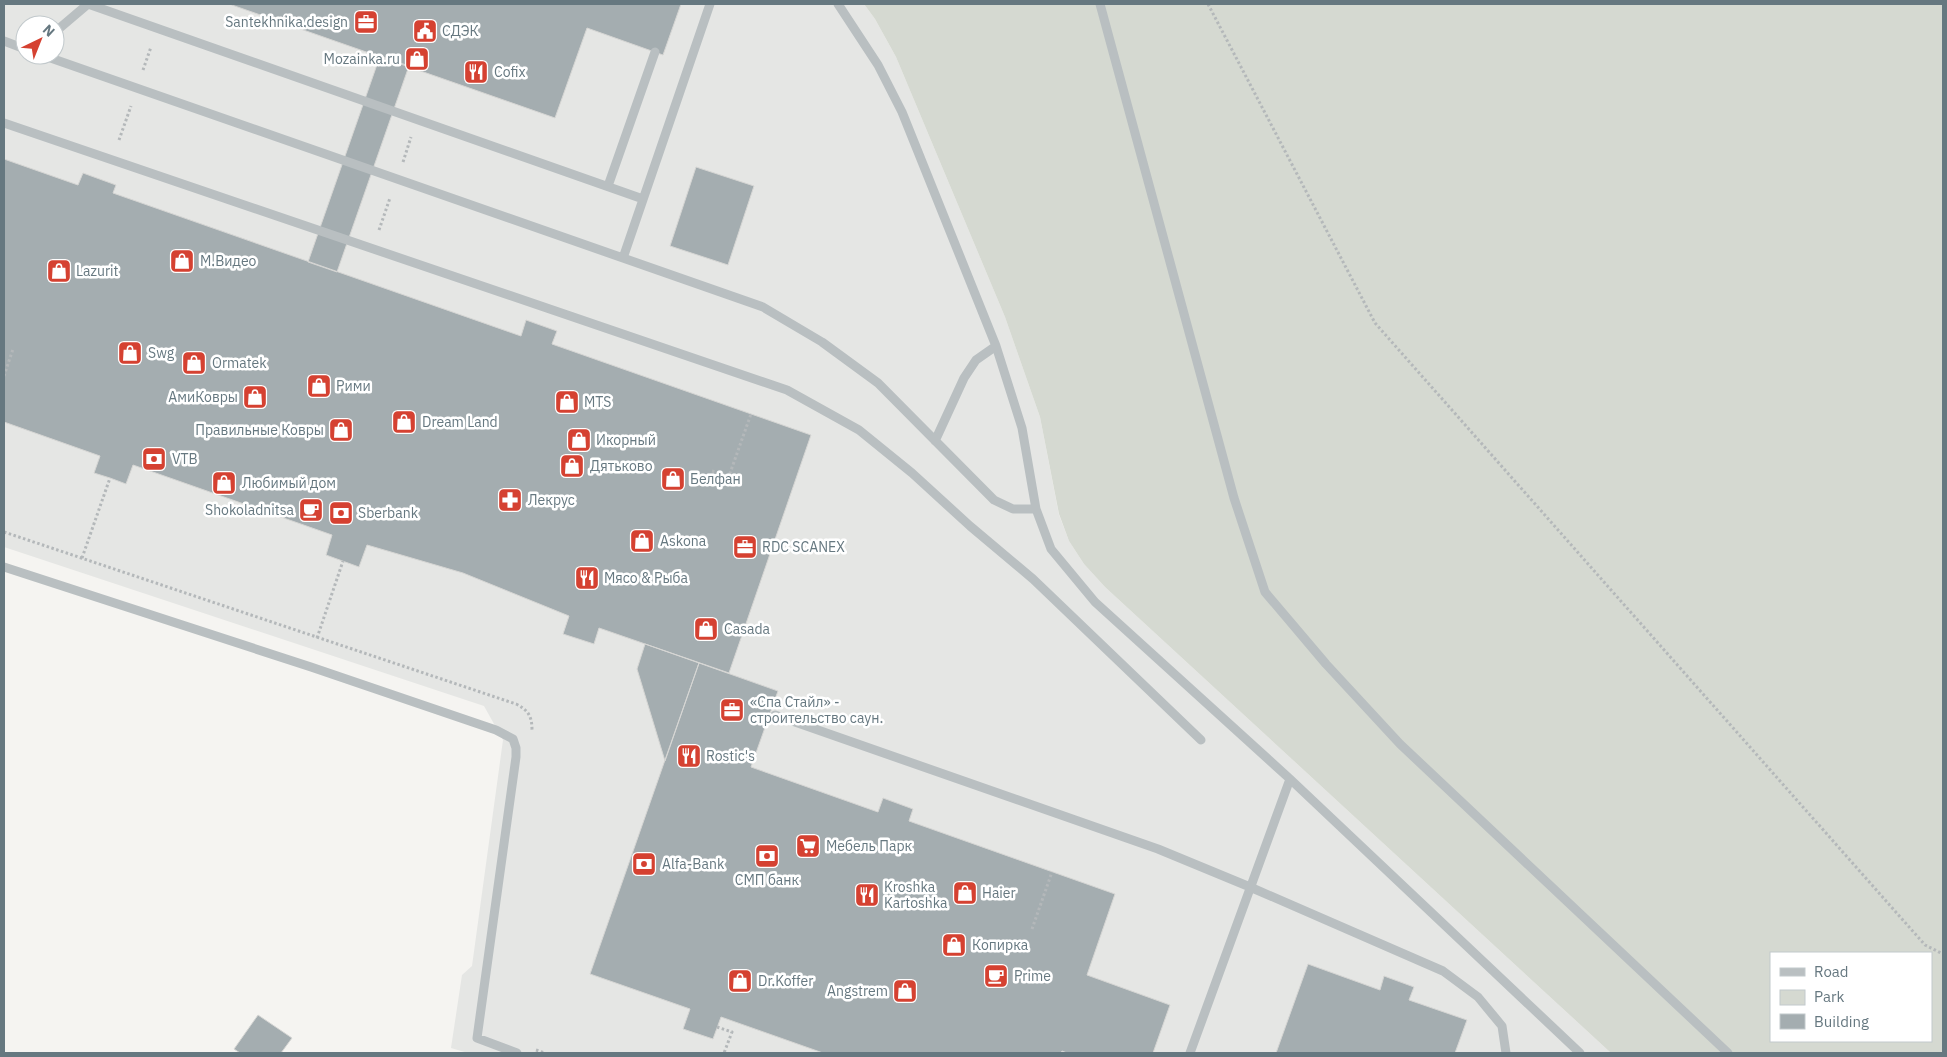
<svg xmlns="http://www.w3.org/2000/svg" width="1947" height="1057" font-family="'IBM Plex Sans',sans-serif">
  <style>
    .built { fill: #e5e6e4; fill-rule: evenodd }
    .green { fill: #d5d9d1; fill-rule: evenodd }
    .building { fill: #a4adb0; stroke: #d6d6d4 }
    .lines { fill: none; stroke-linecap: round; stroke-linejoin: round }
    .path { stroke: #b4b8ba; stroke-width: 3; stroke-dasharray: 2.5 2.5; stroke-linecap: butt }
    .minor { stroke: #b9bfc1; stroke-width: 9 }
    .labels { text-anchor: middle; stroke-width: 5; stroke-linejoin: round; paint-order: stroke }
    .poi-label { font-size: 14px; fill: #667880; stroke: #fff; text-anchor: start }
  </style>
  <rect width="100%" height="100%" fill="#f5f4f1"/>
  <!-- built -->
  <path class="built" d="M4,4H864L875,19L896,57L1005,317L1040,417L1059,515L1069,541L1084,564L1105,587L1611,1053H468L451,1048L462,975L472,966L503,740L484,706L4,547ZM25,25H55V55H25Z"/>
  <!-- green -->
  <path class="green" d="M864,4H1943V1053H1611L1105,587L1084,564L1069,541L1059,514L1040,417L1005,317L896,57L875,19ZM1771,953H1931V1041H1771Z"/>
  <!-- building -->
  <path class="building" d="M229,4H681L663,55L587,28L555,118Z
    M380,56L409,66L337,272L308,262Z
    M4,159L78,185L83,173L116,185L113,193L521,336L526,320L557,331L552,344L811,435L729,673L599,628L594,644L563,634L569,616L463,573L367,545L359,567L326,555L332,535L133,465L126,484L110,478L94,473L100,456L4,422Z
    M696,167L754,186L728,265L670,246Z
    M645,644L699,663L665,761L637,669Z
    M699,663L778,691L751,767L878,812L883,798L913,809L909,821L1115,894L1087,975L1170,1005L1153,1053H1067L1062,1051L1061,1053H823L721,1017L713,1039L683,1029L690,1009L590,974Z
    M1308,964L1380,990L1384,976L1414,987L1409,1000L1467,1020L1455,1053H1276Z
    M258,1015L292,1038L281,1053H240L234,1049Z"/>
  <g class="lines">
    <!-- path -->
    <path class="path" d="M1208,4L1375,323L1925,945L1943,954
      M143,70L151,47
      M119,140L131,106
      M403,162L411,137
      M379,230L390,198
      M4,376L13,349
      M712,471L729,476L751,414
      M4,532L516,704C528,710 532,716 532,730
      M82,558L110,478
      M317,638L343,561
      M1032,929L1052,872
      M717,1027L732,1032L724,1053
      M536,1050L545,1053"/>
    <!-- minor -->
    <path class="minor" d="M710,4L623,258L763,307L822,342L878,383L994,500L1013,509H1036
      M838,4L878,65L902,112L996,346L1022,428L1036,509L1051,549L1095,602L1290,779L1580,1053
      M1100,4L1234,498L1265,592L1326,664L1400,744L1728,1053
      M55,32L88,4L643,199
      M4,41L25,49
      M42,55L623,258
      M4,123L787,390L859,430L912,473L970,526L1033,579L1201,740
      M608,186L655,52
      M935,441L964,378L976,360L996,346
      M4,567L311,667L496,730L513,739L516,748V757L477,1038L517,1053
      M775,715L1158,849L1250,887L1443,971L1478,997L1502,1026L1506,1053
      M1190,1053L1290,779"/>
  </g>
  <!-- icons -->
  <defs>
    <symbol id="office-square" viewBox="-11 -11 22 22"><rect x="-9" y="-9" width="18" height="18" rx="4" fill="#d54131" stroke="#fff"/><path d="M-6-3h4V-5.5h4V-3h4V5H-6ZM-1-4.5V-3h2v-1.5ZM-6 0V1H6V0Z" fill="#fff"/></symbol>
    <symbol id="civic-square" viewBox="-11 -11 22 22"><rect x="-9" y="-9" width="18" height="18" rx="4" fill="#d54131" stroke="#fff"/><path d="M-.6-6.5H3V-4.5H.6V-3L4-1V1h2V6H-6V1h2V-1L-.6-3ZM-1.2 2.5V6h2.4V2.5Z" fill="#fff"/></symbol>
    <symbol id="shop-square" viewBox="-11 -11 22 22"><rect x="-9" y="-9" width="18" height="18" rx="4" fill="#d54131" stroke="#fff"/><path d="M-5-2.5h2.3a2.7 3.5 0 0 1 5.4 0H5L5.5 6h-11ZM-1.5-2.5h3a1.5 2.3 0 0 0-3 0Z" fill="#fff"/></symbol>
    <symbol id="restaurant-square" viewBox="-11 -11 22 22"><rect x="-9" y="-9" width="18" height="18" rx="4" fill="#d54131" stroke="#fff"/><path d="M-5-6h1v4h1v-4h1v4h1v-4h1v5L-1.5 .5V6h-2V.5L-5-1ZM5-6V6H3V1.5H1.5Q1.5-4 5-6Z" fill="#fff"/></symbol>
    <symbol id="bank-square" viewBox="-11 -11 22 22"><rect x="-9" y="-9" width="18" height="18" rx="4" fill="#d54131" stroke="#fff"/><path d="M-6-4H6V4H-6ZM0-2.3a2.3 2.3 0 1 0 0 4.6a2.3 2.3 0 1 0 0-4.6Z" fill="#fff"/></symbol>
    <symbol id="pharmacy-square" viewBox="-11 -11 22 22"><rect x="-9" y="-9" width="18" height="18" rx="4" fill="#d54131" stroke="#fff"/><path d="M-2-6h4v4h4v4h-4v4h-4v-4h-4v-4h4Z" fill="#fff"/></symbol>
    <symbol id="cafe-square" viewBox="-11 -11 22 22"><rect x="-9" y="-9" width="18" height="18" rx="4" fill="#d54131" stroke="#fff"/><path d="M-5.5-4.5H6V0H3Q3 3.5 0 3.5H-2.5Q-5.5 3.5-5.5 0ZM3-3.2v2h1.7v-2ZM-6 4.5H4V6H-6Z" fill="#fff"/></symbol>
    <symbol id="supermarket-square" viewBox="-11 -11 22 22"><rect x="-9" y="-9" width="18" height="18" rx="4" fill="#d54131" stroke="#fff"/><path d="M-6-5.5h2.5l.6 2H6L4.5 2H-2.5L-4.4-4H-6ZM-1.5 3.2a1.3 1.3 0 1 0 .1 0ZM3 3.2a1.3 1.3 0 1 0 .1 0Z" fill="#fff"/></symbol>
  </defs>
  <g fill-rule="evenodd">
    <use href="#office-square" x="352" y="8" width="28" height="28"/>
    <use href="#civic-square" x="411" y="17" width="28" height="28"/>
    <use href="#shop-square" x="403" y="45" width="28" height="28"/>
    <use href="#restaurant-square" x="462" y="58" width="28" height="28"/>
    <use href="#shop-square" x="168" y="247" width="28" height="28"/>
    <use href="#shop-square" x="45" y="257" width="28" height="28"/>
    <use href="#shop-square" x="116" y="339" width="28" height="28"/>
    <use href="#shop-square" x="180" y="349" width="28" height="28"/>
    <use href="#shop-square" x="305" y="372" width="28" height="28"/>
    <use href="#shop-square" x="241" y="383" width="28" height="28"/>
    <use href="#shop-square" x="553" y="388" width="28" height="28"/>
    <use href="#shop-square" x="390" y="408" width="28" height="28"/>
    <use href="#shop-square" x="327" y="416" width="28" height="28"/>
    <use href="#shop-square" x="565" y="426" width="28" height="28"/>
    <use href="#bank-square" x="140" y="445" width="28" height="28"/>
    <use href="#shop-square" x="558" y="452" width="28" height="28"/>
    <use href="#shop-square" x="659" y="465" width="28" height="28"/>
    <use href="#shop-square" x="210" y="469" width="28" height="28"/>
    <use href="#pharmacy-square" x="496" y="486" width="28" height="28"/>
    <use href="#cafe-square" x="297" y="496" width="28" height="28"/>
    <use href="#bank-square" x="327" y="499" width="28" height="28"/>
    <use href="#shop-square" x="628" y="527" width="28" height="28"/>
    <use href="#office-square" x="731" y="533" width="28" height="28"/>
    <use href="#restaurant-square" x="573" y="564" width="28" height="28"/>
    <use href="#shop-square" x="692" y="615" width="28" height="28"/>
    <use href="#office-square" x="718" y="696" width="28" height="28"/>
    <use href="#restaurant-square" x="675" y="742" width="28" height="28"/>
    <use href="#supermarket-square" x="794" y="832" width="28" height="28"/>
    <use href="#bank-square" x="753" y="842" width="28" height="28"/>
    <use href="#bank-square" x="630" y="850" width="28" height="28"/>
    <use href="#shop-square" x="951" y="879" width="28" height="28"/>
    <use href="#restaurant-square" x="853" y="881" width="28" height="28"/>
    <use href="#shop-square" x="940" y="931" width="28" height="28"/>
    <use href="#cafe-square" x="982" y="962" width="28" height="28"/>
    <use href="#shop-square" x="726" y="967" width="28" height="28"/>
    <use href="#shop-square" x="891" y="977" width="28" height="28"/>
  </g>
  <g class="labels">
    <!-- poi labels -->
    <g class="poi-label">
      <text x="348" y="27" text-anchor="end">Santekhnika.design</text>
      <text x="442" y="36">СДЭК</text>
      <text x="400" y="64" text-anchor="end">Mozainka.ru</text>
      <text x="494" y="77">Cofix</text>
      <text x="200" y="266">М.Видео</text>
      <text x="76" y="276">Lazurit</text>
      <text x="148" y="358">Swg</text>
      <text x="212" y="368">Ormatek</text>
      <text x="336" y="391">Рими</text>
      <text x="238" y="402" text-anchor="end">АмиКовры</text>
      <text x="584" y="407">MTS</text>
      <text x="422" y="427">Dream Land</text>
      <text x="324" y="435" text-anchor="end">Правильные Ковры</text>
      <text x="596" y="445">Икорный</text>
      <text x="172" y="464">VTB</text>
      <text x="590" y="471">Дятьково</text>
      <text x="690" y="484">Белфан</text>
      <text x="242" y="488">Любимый дом</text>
      <text x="528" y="505">Лекрус</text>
      <text x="294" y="515" text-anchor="end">Shokoladnitsa</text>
      <text x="358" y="518">Sberbank</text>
      <text x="660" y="546">Askona</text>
      <text x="762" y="552">RDС SCANEX</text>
      <text x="604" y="583">Мясо &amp; Рыба</text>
      <text x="724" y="634">Casada</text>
      <text x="750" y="707">«Спа Стайл» -<tspan x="750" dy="16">строительство саун.</tspan></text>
      <text x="706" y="761">Rostic's</text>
      <text x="826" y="851">Мебель Парк</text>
      <text x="662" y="869">Alfa-Bank</text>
      <text x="767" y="885" text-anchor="middle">СМП банк</text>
      <text x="884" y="892">Kroshka<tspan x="884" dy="16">Kartoshka</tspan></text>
      <text x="982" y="898">Haier</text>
      <text x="972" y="950">Копирка</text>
      <text x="1014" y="981">Prime</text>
      <text x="758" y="986">Dr.Koffer</text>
      <text x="888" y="996" text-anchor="end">Angstrem</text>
    </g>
  </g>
  <!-- border -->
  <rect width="1947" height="1057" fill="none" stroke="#667880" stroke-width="10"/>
  <!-- legend -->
  <rect x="1770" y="952" width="162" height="90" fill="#ffffff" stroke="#c2c9cc"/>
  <rect x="1780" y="968" width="25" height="8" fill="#b9bfc1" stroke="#c2c9cc"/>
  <text x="1814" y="977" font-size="15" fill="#667880">Road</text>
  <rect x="1780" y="990" width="25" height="15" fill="#d5d9d1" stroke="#c2c9cc"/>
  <text x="1814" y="1002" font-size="15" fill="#667880">Park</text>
  <rect x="1780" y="1014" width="25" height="15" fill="#a4adb0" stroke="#c2c9cc"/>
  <text x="1814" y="1027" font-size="15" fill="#667880">Building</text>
  <!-- north arrow -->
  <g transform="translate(40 40) rotate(43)"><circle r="24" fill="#ffffff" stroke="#c2c9cc"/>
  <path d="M0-4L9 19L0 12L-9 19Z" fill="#d54131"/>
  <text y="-8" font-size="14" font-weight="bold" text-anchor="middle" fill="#667880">N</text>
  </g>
</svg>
